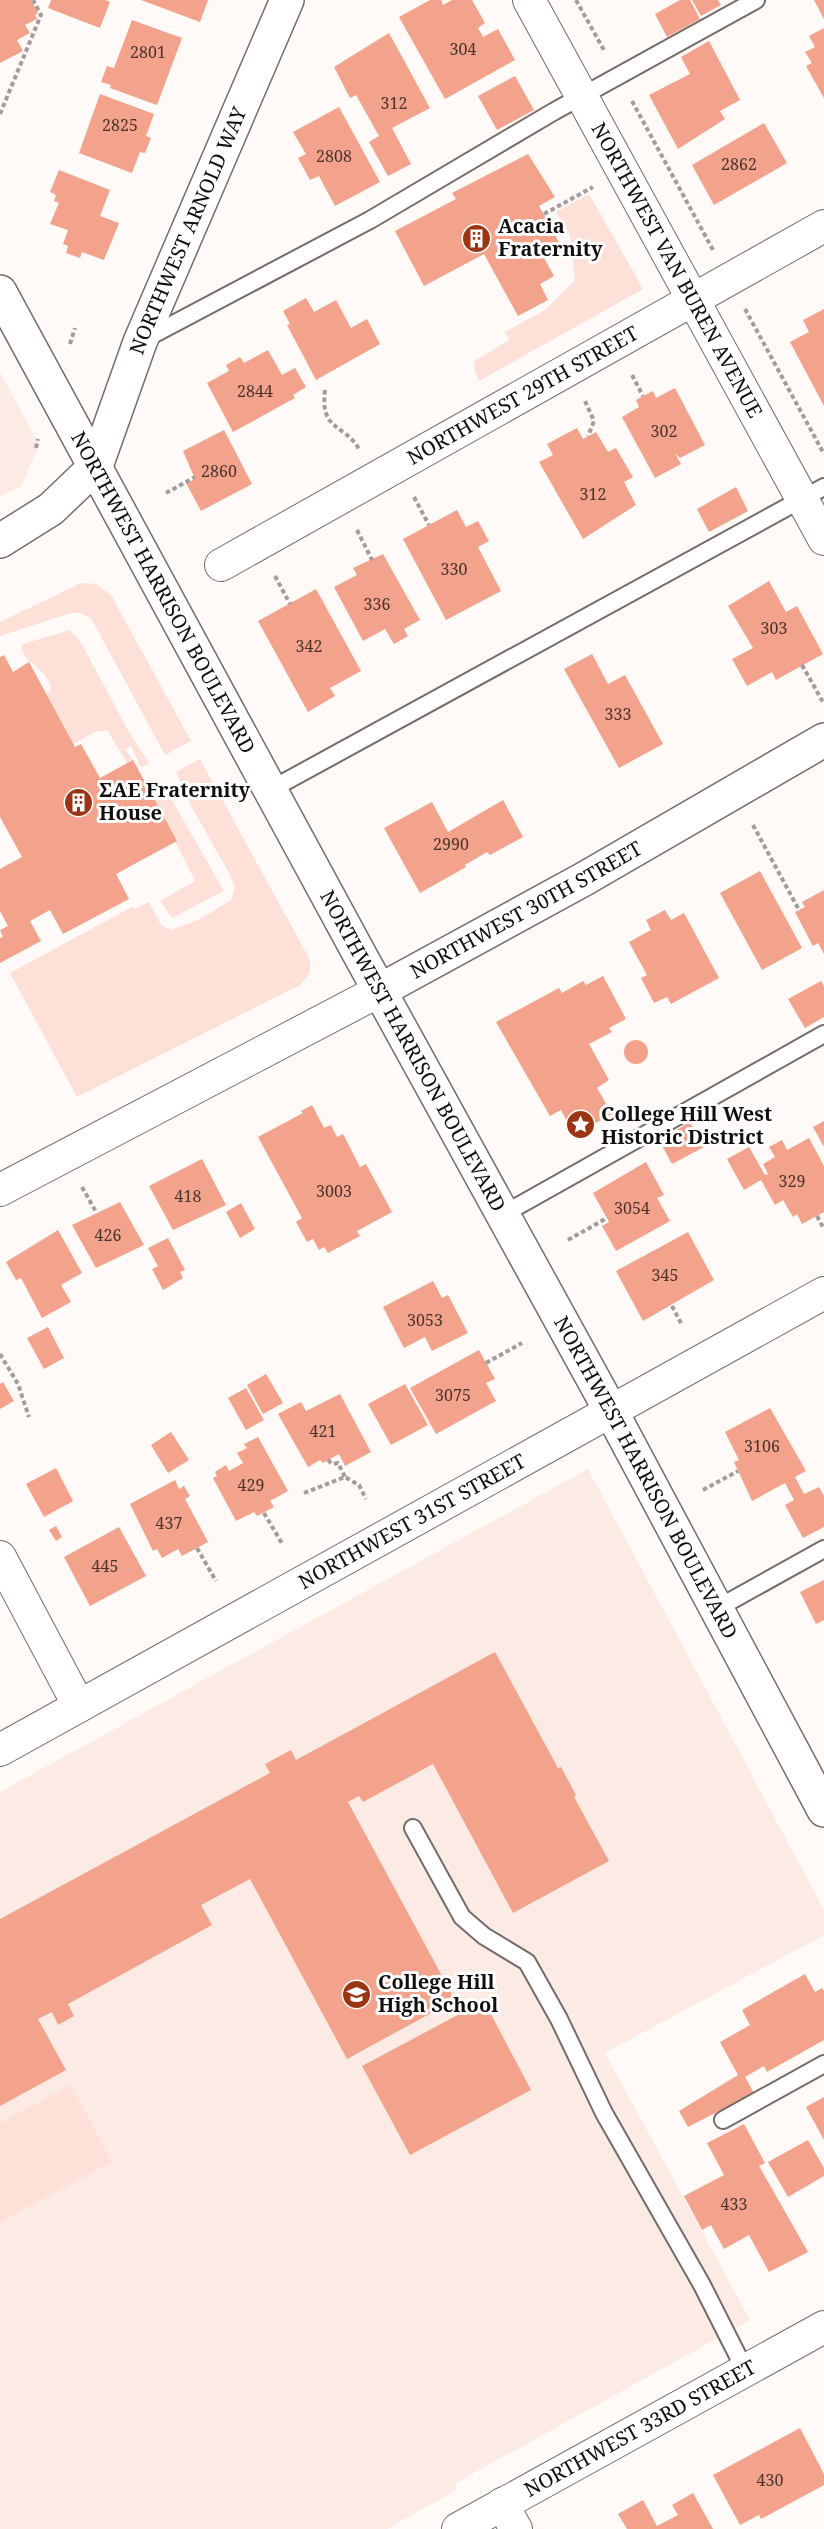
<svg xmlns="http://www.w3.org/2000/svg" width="824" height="2529" font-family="'Noto Serif',serif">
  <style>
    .built { fill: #fceae4 }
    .green { fill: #fde1d9 }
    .building { fill: #f3a38b }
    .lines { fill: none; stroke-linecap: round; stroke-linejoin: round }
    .lane-casing { stroke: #756c6a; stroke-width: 20 }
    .street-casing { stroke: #756c6a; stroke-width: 34 }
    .secondary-casing { stroke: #756c6a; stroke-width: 36 }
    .path { stroke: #a29d9b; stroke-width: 4; stroke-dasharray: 4.5 3; stroke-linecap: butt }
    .lane { stroke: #fff; stroke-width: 16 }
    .street { stroke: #fff; stroke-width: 32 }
    .secondary { stroke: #fff; stroke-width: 33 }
    .labels { text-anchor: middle; stroke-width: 6; stroke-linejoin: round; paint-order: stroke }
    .number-label { font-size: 16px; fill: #4a332c }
    .poi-label { font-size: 20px; font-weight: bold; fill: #110e0d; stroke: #fff; text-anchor: start }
    .street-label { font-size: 20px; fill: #110e0d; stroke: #fff }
  </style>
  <rect width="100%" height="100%" fill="#fff9f7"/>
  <!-- built -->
  <path class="built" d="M0,372L39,445L21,486L0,497Z
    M588,1469L824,1910V1935L605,2053L750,2320L456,2483L455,2491L387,2529H0V1792Z"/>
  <!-- green -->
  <path class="green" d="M589,194L643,289L479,381L474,369L475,361L509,340L505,332L545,310L575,280L570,235L556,212Z
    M81,583L96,584L111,595L191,741L165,755L91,618L80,613H71L0,636V622Z
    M70,630L80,641L129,732L149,763L141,768L131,746L125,749L133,760L127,763L107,730L95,732L73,744L47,695L51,688C45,666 26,665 21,648L23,644Z
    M200,759L310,960V973L300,985L77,1097L10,973L132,907L134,909L149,902L161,925L171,930L200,919L231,900L235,887L228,871L191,806L176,772Z
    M161,781L224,891L172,918L160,901L195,881L148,787Z
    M71,2085L112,2162L0,2222V2123Z"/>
  <!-- building -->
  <path class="building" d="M0,0H31L38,13L35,15L37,19L25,25L30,33L17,40L23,51L0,63Z
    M51,0H105L110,2L100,28L48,8Z
    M141,0H208L200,22Z
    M430,0H441L443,5L452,0H472L485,23L478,28L483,37L498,29L515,60L445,99L399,17Z
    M680,0H690L700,19L667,37L655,14Z
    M692,0H718L721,5L701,16Z
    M814,0H824V19Z
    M132,20L182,38L157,105L110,88L111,85L101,82L107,66L114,68Z
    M824,28V98L806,66L812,63L805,52L815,47L809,36Z
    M389,33L430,108L392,128L411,164L388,176L369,142L379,136L356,95L350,98L334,67Z
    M709,41L740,100L720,111L725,119L678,149L649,95L690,74L681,57Z
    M515,76L534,110L497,130L478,96Z
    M100,94L154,114L146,136L151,138L145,153L140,152L132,173L79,153Z
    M339,107L380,182L335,206L319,176L310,180L298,158L306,154L293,132Z
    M764,123L787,163L714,205L692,165Z
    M528,154L555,197L539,206L560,244L542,254L554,276L540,284L548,300L518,316L484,254L424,286L395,231L456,199L452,193Z
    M59,170L110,190L100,216L119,223L104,260L82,252L80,258L66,253L68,246L63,244L68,230L50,224L59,203L54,201L56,195L50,192Z
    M306,298L314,312L336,300L351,328L367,319L380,344L316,380L287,325L290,324L283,311Z
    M824,309V406L790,342L809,332L803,320Z
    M268,350L282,375L295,368L306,387L293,395L295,398L233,432L207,383L229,371L226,365L240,357L244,363Z
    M675,388L705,445L680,458L675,453L681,464L655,478L622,417L639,407L636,400L653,391L656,398Z
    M577,428L583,439L596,432L608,452L616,448L633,477L624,482L636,505L583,539L539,462L553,455L547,444Z
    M224,430L252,484L201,511L186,483L195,479L183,451Z
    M736,487L748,511L709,532L697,509Z
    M457,510L466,527L478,521L489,541L478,547L501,591L446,620L403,539Z
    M383,554L420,620L404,629L408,636L394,644L385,629L363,641L334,587L357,575L353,568Z
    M769,581L786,612L797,606L823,654L776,680L772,672L747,686L732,659L753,648L728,606Z
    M316,589L361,671L330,688L335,696L308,712L258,621Z
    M592,654L608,684L625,675L663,744L619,768L564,669Z
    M4,655L13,672L29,662L75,747L81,744L100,778L133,760L177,841L116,874L129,899L63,934L50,910L30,921L41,941L0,963V938L3,937L0,930L8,926L0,911V869L22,857L0,817V657Z
    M503,800L523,837L490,855L487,852L465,865L466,867L420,893L384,828L432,802L448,832Z
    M760,871L802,948L762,970L720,893Z
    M824,890V954L818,943L813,946L795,912L805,907L802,902Z
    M665,910L671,920L684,913L719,978L671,1004L667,997L654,1003L641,978L647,975L629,942L651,930L646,920Z
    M603,976L626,1019L609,1028L612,1032L589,1044L609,1080L597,1088L612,1114L574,1135L561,1110L550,1116L496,1022L559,988L562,993L583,981L586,985Z
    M821,981L824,986V1017L805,1028L788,999Z
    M624 1052a12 12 0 1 1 24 0a12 12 0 1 1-24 0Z
    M312,1105L324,1128L331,1125L337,1137L343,1134L360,1167L366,1164L392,1212L357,1231L360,1236L328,1253L324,1247L319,1250L313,1239L307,1242L296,1222L302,1218L258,1137L303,1113L301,1111Z
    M824,1121V1147L813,1127Z
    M690,1122L704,1147L672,1164L659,1140Z
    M809,1138L824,1166V1212L802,1224L797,1214L793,1217L783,1200L775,1205L761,1180L744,1190L727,1159L749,1147L765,1175L768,1174L763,1164L775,1157L769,1147L782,1140L787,1150Z
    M202,1159L226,1205L173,1230L149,1186Z
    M646,1162L664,1195L657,1198L670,1221L616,1251L602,1226L609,1222L593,1193Z
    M120,1202L144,1245L96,1268L72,1225Z
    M241,1203L255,1229L240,1238L226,1212Z
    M58,1230L82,1273L61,1285L71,1302L42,1318L21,1278L16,1280L6,1262Z
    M688,1232L714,1280L643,1321L616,1271Z
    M168,1238L185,1270L180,1272L183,1278L163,1290L152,1269L158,1266L148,1248Z
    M433,1281L442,1298L448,1295L468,1333L432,1351L425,1337L404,1348L383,1307Z
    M48,1327L64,1358L44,1369L27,1338Z
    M479,1350L495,1379L486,1383L496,1401L436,1434L410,1388Z
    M266,1374L283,1403L263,1414L247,1385Z
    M3,1382L14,1401L0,1409V1384Z
    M405,1384L428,1425L391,1445L368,1404Z
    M246,1388L264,1420L246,1430L228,1398Z
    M340,1394L371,1452L345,1466L339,1454L323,1463L320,1460L308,1467L278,1414L301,1402L306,1411Z
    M770,1408L806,1471L795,1477L804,1494L819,1487L824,1496V1527L803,1538L785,1505L794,1500L785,1483L752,1501L734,1462L739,1460L725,1432Z
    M171,1432L189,1460L168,1473L151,1445Z
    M258,1437L288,1491L270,1501L274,1507L257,1516L254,1512L236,1521L213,1478L217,1476L215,1472L226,1465L229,1471L243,1463L237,1453L247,1448L244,1444Z
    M56,1468L73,1501L44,1517L26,1484Z
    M175,1480L179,1489L184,1486L190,1496L185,1499L208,1542L182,1556L178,1549L162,1558L157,1549L153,1551L130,1504Z
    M56,1526L62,1537L56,1541L49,1530Z
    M119,1527L146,1576L90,1606L64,1557Z
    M824,1580V1620L816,1624L800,1592Z
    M495,1652L558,1768L561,1767L576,1795L574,1797L609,1861L513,1913L433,1764L363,1802L359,1796L348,1802L455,2000L347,2059L250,1879L201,1905L212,1925L68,2004L74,2016L58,2025L52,2012L38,2019L66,2070L0,2106V1919L270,1773L265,1764L291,1750L296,1760Z
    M805,1974L815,1992L822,1988L824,1991V2040L767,2072L764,2066L745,2077L754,2093L688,2127L679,2111L738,2075L720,2042L750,2025L742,2010Z
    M484,2001L531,2090L410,2155L362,2066Z
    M824,2097V2140L806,2107Z
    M744,2124L765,2163L759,2166L808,2252L769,2272L749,2235L724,2249L711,2225L702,2230L684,2196L724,2175L707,2143Z
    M808,2140L824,2168V2176L788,2197L768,2162Z
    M800,2428L824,2474V2485L761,2519L759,2515L740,2525L713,2475Z
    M693,2493L713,2529H627L618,2514L643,2500L657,2526L678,2515L672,2505Z"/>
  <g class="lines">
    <defs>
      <path id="lane" d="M143,340L370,220L553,112L756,0
        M270,790L824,487
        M502,1215L824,1034
        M716,1609L824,1549
        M413,1828L462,1917L484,1936L527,1962L559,2019L604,2113L702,2285L745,2370
        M723,2120L824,2064"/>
      <g id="street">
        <path id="s1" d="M529,0L824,539"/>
        <path id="s2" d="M221,565L824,226"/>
        <path d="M0,1190L379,991"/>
        <path d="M0,1557L79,1706"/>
        <path id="s3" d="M0,1750L824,1293"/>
        <path d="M502,2504L516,2529"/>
        <path id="s4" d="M458,2529L824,2327"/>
      </g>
      <g id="secondary">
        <path id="s5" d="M0,292L361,957L612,1413L824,1810"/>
        <path id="s6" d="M0,541L51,509L96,466L140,342L287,0"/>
        <path id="s7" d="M379,991L584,879L824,740"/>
      </g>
    </defs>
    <!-- lane casing -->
    <use href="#lane" class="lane-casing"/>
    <!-- street casing -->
    <use href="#street" class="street-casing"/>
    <!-- secondary casing -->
    <use href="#secondary" class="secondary-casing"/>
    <!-- path -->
    <path class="path" d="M576,0L605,52
      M632,101L713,250
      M0,114L41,15L33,0
      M544,214L593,187
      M745,309L824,454
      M70,344L75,328
      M632,375L643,396
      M325,390C320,432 343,422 359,449
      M585,401L594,421L588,436
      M36,448L38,439
      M166,493L195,477
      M414,497L429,525
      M357,530L372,560
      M275,576L290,604
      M802,665L824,704
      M753,825L799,910
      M82,1187L96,1212
      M817,1216L824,1229
      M568,1240L607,1218
      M672,1306L682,1325
      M0,1354L18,1384L29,1417
      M486,1363L522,1343
      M328,1460L332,1464L338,1463L345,1477
      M703,1490L738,1471
      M304,1493L345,1477L359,1485L366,1499
      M264,1513L283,1545
      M197,1548L216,1581"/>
    <!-- lane -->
    <use href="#lane" class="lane"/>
    <!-- street -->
    <use href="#street" class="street"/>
    <!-- secondary -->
    <use href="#secondary" class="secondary"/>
  </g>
  <!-- icons -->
  <defs>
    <symbol id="building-disc" viewBox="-11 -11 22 22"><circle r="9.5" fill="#9c3514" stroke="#fff"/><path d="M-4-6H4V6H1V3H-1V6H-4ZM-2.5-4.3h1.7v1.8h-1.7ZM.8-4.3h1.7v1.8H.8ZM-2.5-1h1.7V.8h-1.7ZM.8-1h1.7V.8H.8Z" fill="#fff"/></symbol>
    <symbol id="sight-disc" viewBox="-11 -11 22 22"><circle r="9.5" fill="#9c3514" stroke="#fff"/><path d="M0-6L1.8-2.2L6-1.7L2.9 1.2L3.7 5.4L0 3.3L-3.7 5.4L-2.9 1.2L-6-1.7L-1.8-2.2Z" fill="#fff"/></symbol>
    <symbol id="school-disc" viewBox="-11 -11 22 22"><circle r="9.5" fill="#9c3514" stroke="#fff"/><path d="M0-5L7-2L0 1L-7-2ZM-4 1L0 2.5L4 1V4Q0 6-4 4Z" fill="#fff"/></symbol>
  </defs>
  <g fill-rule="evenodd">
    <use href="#building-disc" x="460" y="222" width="33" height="33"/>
    <use href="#building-disc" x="62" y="786" width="33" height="33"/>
    <use href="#sight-disc" x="564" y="1108" width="33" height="33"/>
    <use href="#school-disc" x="340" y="1978" width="33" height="33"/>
  </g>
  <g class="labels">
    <!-- number labels -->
    <g class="number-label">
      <text x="463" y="55">304</text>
      <text x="148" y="58">2801</text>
      <text x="394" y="109">312</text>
      <text x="120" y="131">2825</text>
      <text x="334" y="162">2808</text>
      <text x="739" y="170">2862</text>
      <text x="255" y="397">2844</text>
      <text x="664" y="437">302</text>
      <text x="219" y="477">2860</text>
      <text x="593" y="500">312</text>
      <text x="454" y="575">330</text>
      <text x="377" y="610">336</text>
      <text x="774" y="634">303</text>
      <text x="309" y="652">342</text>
      <text x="618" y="720">333</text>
      <text x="451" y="850">2990</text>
      <text x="792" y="1187">329</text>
      <text x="334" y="1197">3003</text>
      <text x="188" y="1202">418</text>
      <text x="632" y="1214">3054</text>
      <text x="108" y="1241">426</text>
      <text x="665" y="1281">345</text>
      <text x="425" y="1326">3053</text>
      <text x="453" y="1401">3075</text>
      <text x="323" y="1437">421</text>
      <text x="762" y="1452">3106</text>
      <text x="251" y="1491">429</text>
      <text x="169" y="1529">437</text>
      <text x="105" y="1572">445</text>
      <text x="734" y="2210">433</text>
      <text x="770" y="2486">430</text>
    </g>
    <!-- poi labels -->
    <g class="poi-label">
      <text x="498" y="233">Acacia<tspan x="498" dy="23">Fraternity</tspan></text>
      <text x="99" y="797">ΣΑΕ Fraternity<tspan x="99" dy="23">House</tspan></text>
      <text x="601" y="1121">College Hill West<tspan x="601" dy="23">Historic District</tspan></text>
      <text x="378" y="1989">College Hill<tspan x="378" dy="23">High School</tspan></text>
    </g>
    <!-- street labels -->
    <g class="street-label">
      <text dy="7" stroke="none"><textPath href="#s6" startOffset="375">NORTHWEST ARNOLD WAY</textPath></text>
      <text dy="7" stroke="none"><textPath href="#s1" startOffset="308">NORTHWEST VAN BUREN AVENUE</textPath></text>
      <text dy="7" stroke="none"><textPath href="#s2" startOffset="346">NORTHWEST 29TH STREET</textPath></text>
      <text dy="7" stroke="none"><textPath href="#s5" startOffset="342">NORTHWEST HARRISON BOULEVARD</textPath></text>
      <text dy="7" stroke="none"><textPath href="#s7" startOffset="168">NORTHWEST 30TH STREET</textPath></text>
      <text dy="7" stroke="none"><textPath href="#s5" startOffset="864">NORTHWEST HARRISON BOULEVARD</textPath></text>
      <text dy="7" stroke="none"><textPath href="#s5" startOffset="1350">NORTHWEST HARRISON BOULEVARD</textPath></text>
      <text dy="7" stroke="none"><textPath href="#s3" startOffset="471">NORTHWEST 31ST STREET</textPath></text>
      <text dy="7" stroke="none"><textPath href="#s4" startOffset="208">NORTHWEST 33RD STREET</textPath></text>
    </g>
  </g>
</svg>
